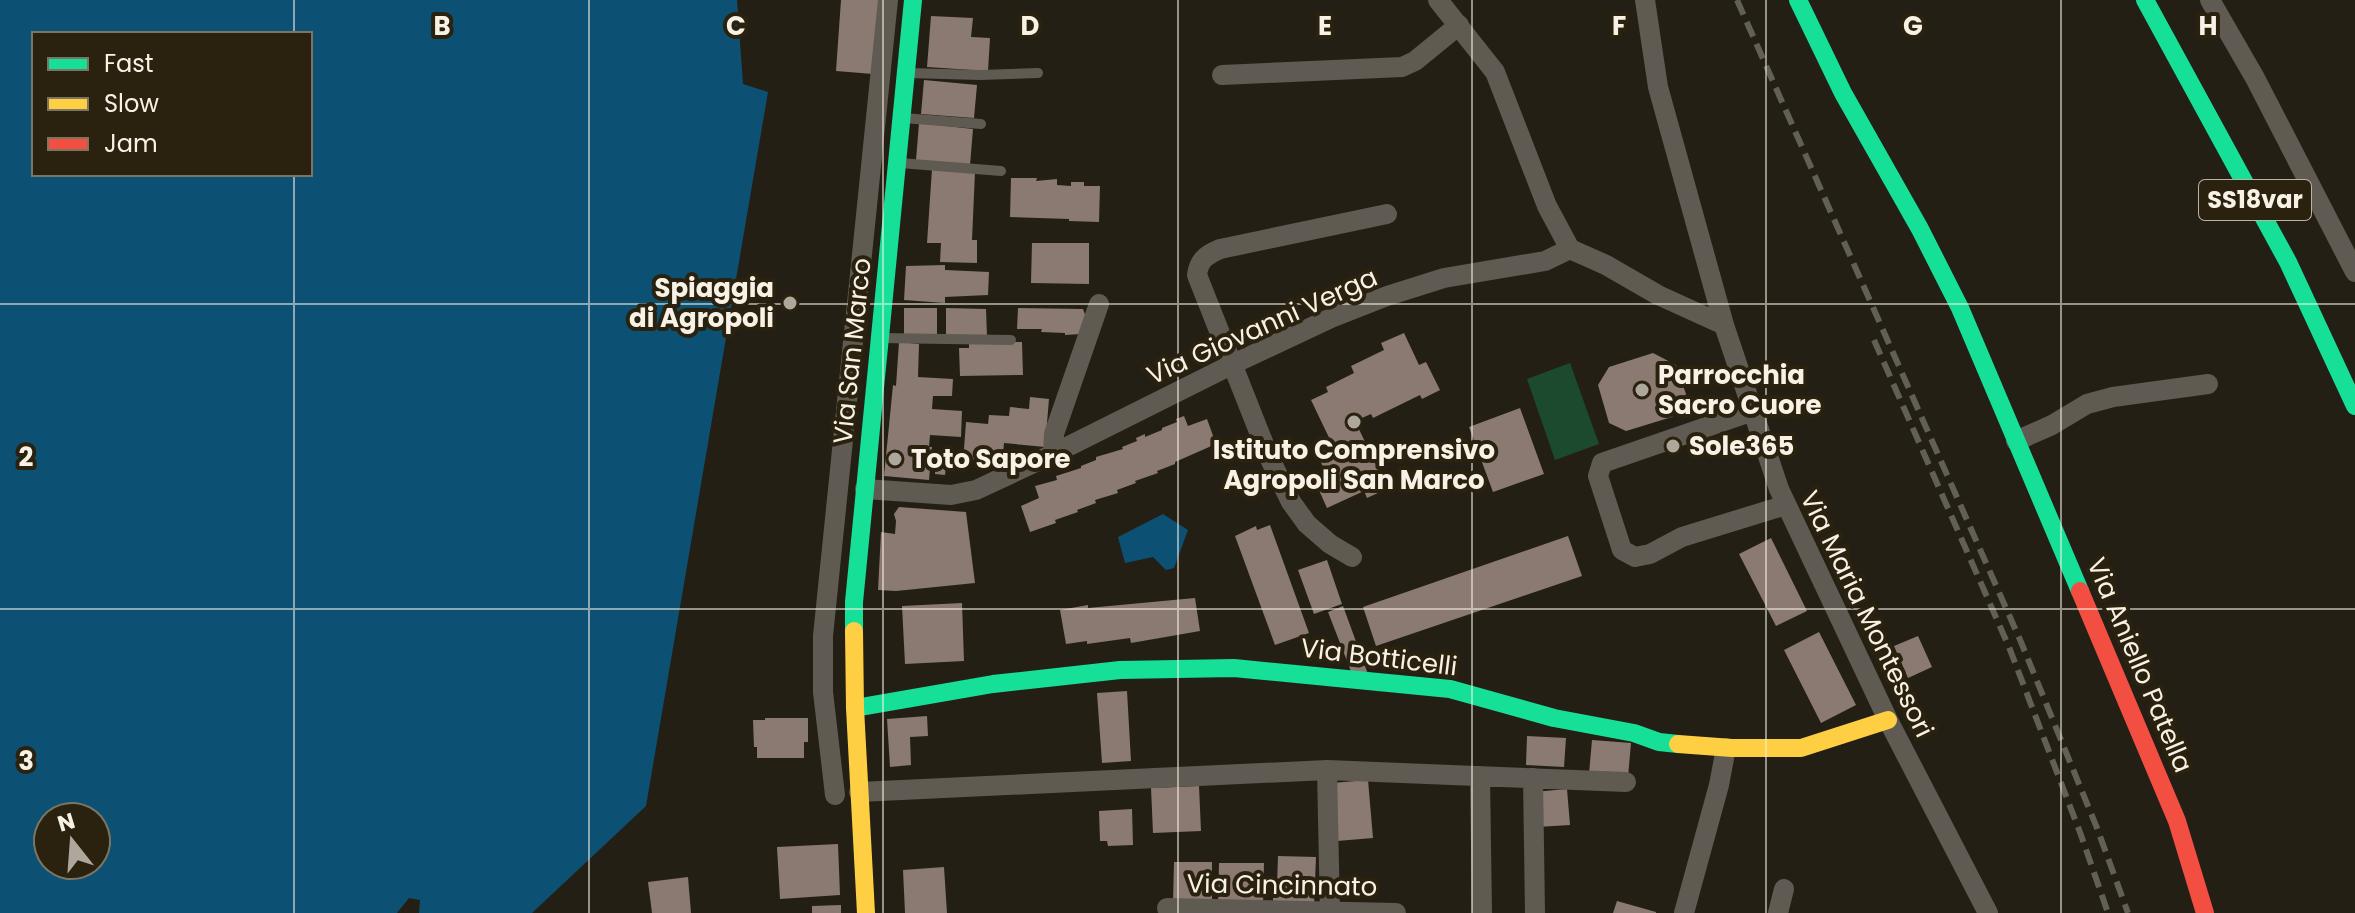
<svg xmlns="http://www.w3.org/2000/svg" width="2355" height="913" font-family="Poppins,sans-serif">
  <style>
    .green { fill: #1c4a2f }
    .water { fill: #0c5174; fill-rule: evenodd }
    .building { fill: #8a7a72 }
    .lines { fill: none; stroke-linecap: round; stroke-linejoin: round }
    .lane { stroke: #5f5a52; stroke-width: 10 }
    .street { stroke: #5f5a52; stroke-width: 20 }
    .fast { stroke: #16e098; stroke-width: 18 }
    .slow { stroke: #ffcf43; stroke-width: 18 }
    .jam { stroke: #f24e42; stroke-width: 18 }
    .rail { stroke: #625f56; stroke-width: 6; stroke-dasharray: 16 8; stroke-linecap: butt }
    .grid { fill: none; stroke: #f8f2e6; stroke-width: 2; stroke-opacity: 0.55 }
    .poi-dot { fill: #aea89c; stroke: #2a220e; stroke-width: 3 }
    .labels { text-anchor: middle; stroke-width: 8; stroke-linejoin: round; paint-order: stroke }
    .shield { fill: #2a220e; stroke: #bab4a5; stroke-width: 2 }
    .shield-label { font-size: 24px; font-weight: bold; fill: #f8f2e6 }
    .poi-label { font-size: 26px; font-weight: bold; fill: #f8f2e6; stroke: #2a220e; text-anchor: start }
    .street-label { font-size: 26px; fill: #f8f2e6; stroke: #2a220e }
    .grid-label { font-size: 26px; text-anchor: middle; font-weight: bold; fill: #f8f2e6; stroke: #2a220e; stroke-width: 8; stroke-linejoin: round; paint-order: stroke }
  </style>
  <rect width="100%" height="100%" fill="#241f14"/>
  <!-- green -->
  <path class="green" d="M1570,363L1599,444L1555,460L1527,379Z"/>
  <!-- water -->
  <path class="water" d="M0,0H737L743,84L768,92L646,806L532,913H419L420,900L409,898L397,913H0ZM34,34H310V174H34ZM48,817H96V865H48Z
    M1163,514L1188,530L1174,568L1166,570L1153,557L1125,563L1118,537Z"/>
  <!-- building -->
  <path class="building" d="M841,0H879L873,74L836,71Z
    M931,16L973,18L971,37L990,38L988,71L927,67Z
    M924,80L977,85L974,118L921,114Z
    M919,123L973,129L970,165L916,160Z
    M932,169L975,172L972,240H977V263L940,262L941,243H927Z
    M1011,178H1037L1036,181L1057,179V185L1071,186V182H1084V186H1100L1099,222L1069,221V219L1010,217Z
    M1032,243H1089V284L1031,283Z
    M945,265V270L989,272L988,295L945,297V303L904,300L906,266Z
    M904,308H937V335H904Z
    M946,308L986,309L987,336L946,335Z
    M1018,308L1083,309L1087,320L1081,334L1065,335V333L1041,332L1042,329H1017Z
    M1404,333L1419,365L1426,362L1440,390L1422,399L1420,395L1373,418L1371,414L1355,421L1380,473L1384,471L1391,487L1367,498L1364,491L1327,508L1318,488L1324,485L1319,474L1325,471L1317,454L1333,446L1311,400L1328,392L1326,387L1354,373L1351,366L1384,350L1381,343Z
    M899,342L919,344L918,377L953,379L952,396H933L932,409L962,411L961,437L930,435L929,447H932L929,480L884,476L893,385L896,386Z
    M1022,342L1023,375L960,376L959,348H969V343Z
    M1653,353L1676,365L1686,394L1672,417L1626,431L1609,423L1598,385L1609,367Z
    M1030,397L1049,399L1045,447L1004,443L1002,465L963,462L966,422L988,424L989,415L1009,416L1010,407L1029,409Z
    M1520,408L1544,474L1493,492L1469,427Z
    M1184,416L1188,426L1207,419L1216,444L1175,462V464L1157,471L1158,473L1135,481L1136,483L1117,490L1118,493L1095,500L1096,503L1077,510L1078,512L1055,520L1056,523L1030,532L1021,506L1039,498L1035,486L1057,480L1056,476L1081,468V466L1096,460V457L1123,449L1122,447L1137,441L1136,438L1145,434V437L1162,430V428L1177,422L1176,419Z
    M936,456L947,457L945,475L935,474Z
    M899,507L966,512L975,583L896,591L878,590L881,532L895,534L896,521L894,514Z
    M1270,525L1309,633L1275,645L1235,536L1256,526L1257,530Z
    M1568,536L1582,576L1376,646L1363,607Z
    M1771,538L1807,611L1776,626L1739,554Z
    M1327,560L1342,604L1314,614L1298,570Z
    M1195,598L1200,631L1131,643L1130,638L1087,644V641L1066,644L1060,610L1088,605V608Z
    M962,603L964,661L905,664L902,606Z
    M1343,606L1369,677L1352,674L1328,612Z
    M1819,632L1856,705L1821,723L1784,650Z
    M1918,636L1932,667L1908,678L1894,646Z
    M1127,691L1131,761L1102,763L1097,693Z
    M927,716L928,736L910,737L911,765L890,767L887,719Z
    M765,718H808V742H804V758H757V747H754L753,720H765Z
    M1527,736L1566,738L1564,767L1526,765Z
    M1592,740L1631,743L1628,777L1589,774Z
    M1368,780L1373,838L1337,841L1332,783Z
    M1199,786L1201,831L1153,833L1151,788Z
    M1567,789L1570,825L1537,827L1534,792Z
    M1132,809L1133,845L1108,846L1107,841H1100L1099,811Z
    M838,844L840,895L780,899L777,847Z
    M1278,856L1316,857L1314,906L1273,905V884H1277Z
    M1174,862H1212V903H1173Z
    M1219,863H1264L1263,907L1218,906Z
    M944,867L947,913H905L903,870Z
    M688,877L691,913H652L648,882Z
    M1617,901L1656,912V913H1613Z
    M841,905V913H812V906Z"/>
  <g class="lines">
    <!-- lane -->
    <path class="lane" d="M907,73L980,75L1038,73
      M903,118L981,124
      M900,163L1001,171
      M881,338L1011,340"/>
    <!-- street -->
    <path class="street" d="M1438,0L1495,72L1547,206L1570,249
      M1645,0L1658,87L1724,325L1779,489L1888,720L1988,913
      M2210,0L2255,78L2355,272
      M1222,75L1402,67L1415,61L1459,25
      M1753,411L1602,463L1598,476L1622,550L1635,557L1650,554L1682,537L1786,505
      M2016,441L2052,425L2087,404L2113,397L2208,384
      M1053,454L1054,434L1099,304
      M865,489L951,495L976,490L1053,454L1233,364L1331,318L1387,296L1444,278L1545,261L1570,249L1606,265L1658,295L1724,325
      M1352,557L1330,544L1307,524L1291,502L1269,457L1197,275C1199,260 1206,255 1220,249L1387,214
      M1327,770L1330,913
      M1480,776L1482,913
      M1533,778L1535,913
      M859,792L1327,770L1626,782
      M835,795L823,692V636L888,0
      M1167,908L1396,913
      M1684,913L1719,785L1726,748
      M1778,913L1784,889"/>
    <!-- fast -->
    <path class="fast" d="M1798,0L1843,93L1920,229L1960,308L2080,591
      M2145,0L2288,262L2355,406
      M854,631V602L913,0
      M855,708L993,684L1120,670L1234,668L1450,689L1554,718L1634,733L1659,742L1678,744"/>
    <!-- slow -->
    <path class="slow" d="M854,631L855,708L866,913
      M1678,744L1732,748H1801L1888,720"/>
    <!-- jam -->
    <path class="jam" d="M2080,591L2177,821L2205,913"/>
    <!-- rail -->
    <path class="rail" d="M1737,0L2021,642L2097,828L2128,913
      M1874,340L2009,647L2081,835L2108,913"/>
  </g>
  <!-- grid -->
  <path class="grid" d="M294,0V34M589,0V913M883,0V913M1178,0V913M1472,0V913M1766,0V913M2061,0V913M294,174V913M0,304H2355M0,609H2355"/>
  <!-- markers -->
  <g class="poi-dot">
    <circle cx="790" cy="303" r="8"/>
    <circle cx="1642" cy="390" r="8"/>
    <circle cx="1354" cy="422" r="8"/>
    <circle cx="1673" cy="446" r="8"/>
    <circle cx="895" cy="459" r="8"/>
  </g>
  <g class="labels">
    <!-- shield labels -->
    <rect class="shield" x="2199" y="180" width="112" height="40" rx="6"/>
    <g class="shield-label">
      <text x="2255" y="208">SS18var</text>
    </g>
    <!-- poi labels -->
    <g class="poi-label">
      <text x="774" y="297" text-anchor="end">Spiaggia<tspan x="774" dy="30">di Agropoli</tspan></text>
      <text x="1658" y="384">Parrocchia<tspan x="1658" dy="30">Sacro Cuore</tspan></text>
      <text x="1689" y="455">Sole365</text>
      <text x="1354" y="459" text-anchor="middle">Istituto Comprensivo<tspan x="1354" dy="30">Agropoli San Marco</tspan></text>
      <text x="911" y="468">Toto Sapore</text>
    </g>
    <!-- street labels -->
    <g class="street-label">
      <text transform="translate(1262 326) rotate(-24)" y="9">Via Giovanni Verga</text>
      <text transform="translate(852 351) rotate(-84)" y="9">Via San Marco</text>
      <text transform="translate(1867 614) rotate(64)" y="9">Via Maria Montessori</text>
      <text transform="translate(1379 657) rotate(7)" y="9">Via Botticelli</text>
      <text transform="translate(2140 665) rotate(67)" y="9">Via Aniello Patella</text>
      <text transform="translate(1282 885) rotate(1)" y="9">Via Cincinnato</text>
    </g>
  </g>
  <g class="grid-label">
    <text x="442" y="35">B</text>
    <text x="736" y="35">C</text>
    <text x="1030" y="35">D</text>
    <text x="1325" y="35">E</text>
    <text x="1619" y="35">F</text>
    <text x="1913" y="35">G</text>
    <text x="2208" y="35">H</text>
    <text x="26" y="466">2</text>
    <text x="26" y="770">3</text>
  </g>
  <!-- legend -->
  <rect x="32" y="32" width="280" height="144" fill="#2a220e" stroke="#7c7564" stroke-width="2"/>
  <rect x="48" y="58" width="40" height="12" fill="#16e098" stroke="#7c7564" stroke-width="2"/>
  <text x="104" y="72" font-size="24" fill="#f8f2e6">Fast</text>
  <rect x="48" y="98" width="40" height="12" fill="#ffcf43" stroke="#7c7564" stroke-width="2"/>
  <text x="104" y="112" font-size="24" fill="#f8f2e6">Slow</text>
  <rect x="48" y="138" width="40" height="12" fill="#f24e42" stroke="#7c7564" stroke-width="2"/>
  <text x="104" y="152" font-size="24" fill="#f8f2e6">Jam</text>
  <!-- north arrow -->
  <g transform="translate(72 841) rotate(343)"><circle r="38" fill="#2a220e" stroke="#7c7564" stroke-width="2"/>
  <path d="M0-6L14 30L0 20L-14 30Z" fill="#aea89c"/>
  <text y="-12" font-size="22" font-weight="bold" text-anchor="middle" fill="#f8f2e6">N</text>
  </g>
</svg>
